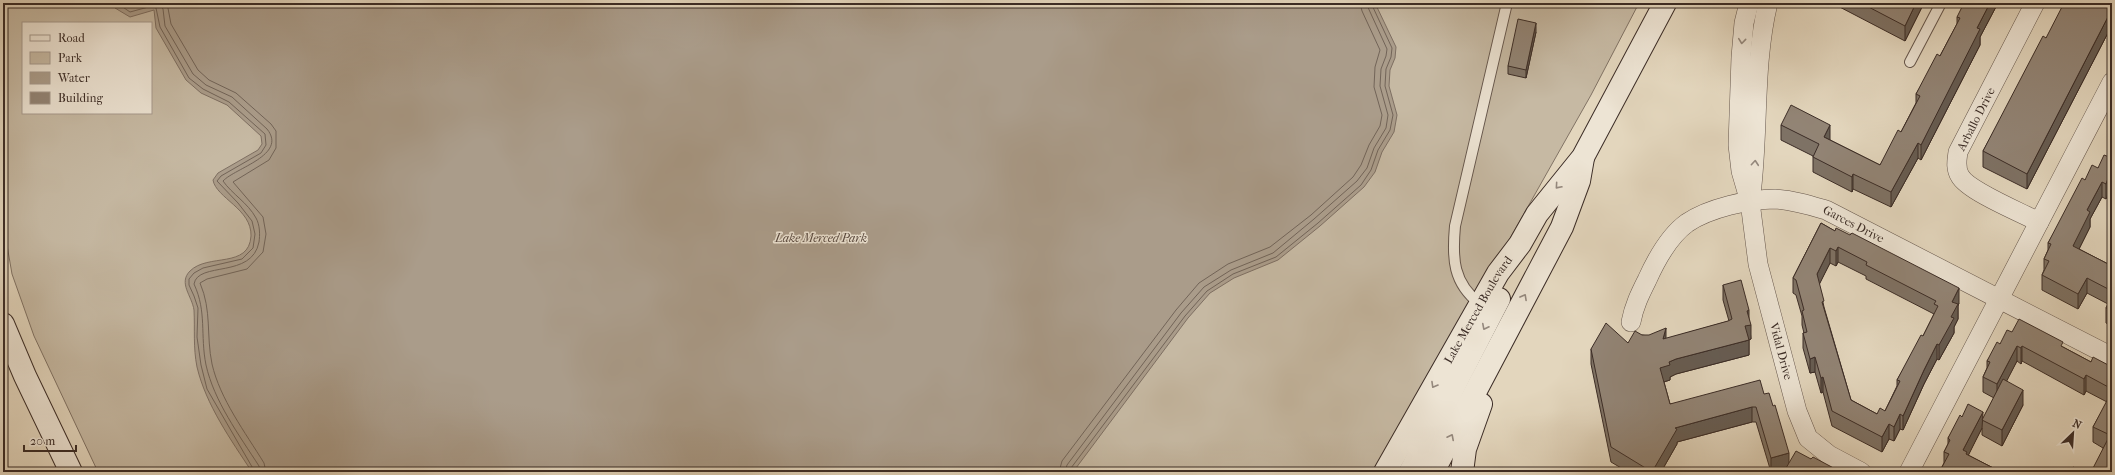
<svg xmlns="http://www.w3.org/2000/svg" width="2115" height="475" font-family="'IM FELL French Canon',serif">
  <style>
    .green { fill: #c6b9a3; stroke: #807264; fill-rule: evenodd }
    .water { fill: #aa9c8a; stroke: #7e6f62 }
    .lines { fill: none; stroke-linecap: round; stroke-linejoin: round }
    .shore { stroke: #726458; stroke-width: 1 }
    .lane-casing { stroke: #65564c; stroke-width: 12 }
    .street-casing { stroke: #65564c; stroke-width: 20 }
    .secondary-casing { stroke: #3b2c26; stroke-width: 24 }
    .lane { stroke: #ede4d4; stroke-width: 10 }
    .street { stroke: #ede4d4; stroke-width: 19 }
    .secondary { stroke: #ede4d4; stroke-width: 22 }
    .wall { fill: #7e7265; stroke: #3b2c26; fill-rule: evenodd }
    .shaded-wall { fill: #665c52; stroke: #3b2c26 }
    .building { fill: #928475; stroke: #3b2c26; fill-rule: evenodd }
    .oneway { stroke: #94887d }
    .labels { text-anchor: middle; stroke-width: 3; stroke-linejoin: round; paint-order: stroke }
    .street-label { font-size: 12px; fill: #3b2c26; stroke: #ede4d4 }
    .park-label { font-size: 12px; font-style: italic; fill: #57483f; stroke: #ede4d4 }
  </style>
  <rect width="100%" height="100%" fill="#e3d6bd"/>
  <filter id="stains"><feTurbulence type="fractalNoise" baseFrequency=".005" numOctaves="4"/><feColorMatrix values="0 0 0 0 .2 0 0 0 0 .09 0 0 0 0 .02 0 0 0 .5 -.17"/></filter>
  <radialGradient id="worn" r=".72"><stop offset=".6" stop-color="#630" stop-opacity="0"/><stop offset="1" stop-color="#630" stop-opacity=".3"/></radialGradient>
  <!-- green -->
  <path class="green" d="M3,3H1639L1591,95L1378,472H98L34,336L12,274L3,222ZM23,23H151V113H23Z"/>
  <!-- water -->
  <path class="water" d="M112,3H1375L1396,47L1395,58L1390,70L1389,86L1397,115L1394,132L1382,152L1375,172L1364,187L1320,226L1278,260L1234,278L1210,293L1188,318L1073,472H252C231,440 206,405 197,367C193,347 195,329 194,310C192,296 178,283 190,271C208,253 249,269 251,236C252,209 216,198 213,180L218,173L258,150L262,144L261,136L227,105L201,93L186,80L156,28L154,10L130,17L115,8Z"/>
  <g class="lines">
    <!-- shore -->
    <path class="shore" d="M117,3L130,12L152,6L156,8L160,27L189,78L203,89L229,102L265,134L266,145L261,153L221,176L217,181L238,203L252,221L255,234L253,248L242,259L203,268L194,273L189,279V285L194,296L198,308L197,337L201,365L207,389L255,472
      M159,3L163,9L165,26L193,74L206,85L232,97L267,129C288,155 235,168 223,181C232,194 248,203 256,218C260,225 260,235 259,242C252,279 198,261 194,284C207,312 200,335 206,365C214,401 239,435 259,466L260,472
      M167,3L171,24L198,70L209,80L236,93L271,124L276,131V148L269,160L233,182L263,217L266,234L263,252L247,269L207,279L200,283C212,311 206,335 212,364C220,399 245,432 264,463L266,472
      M1059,472L1062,461L1176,310L1199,283L1228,264L1270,247L1311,215L1353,177L1361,165L1369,145L1380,126L1382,115L1374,87L1375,67L1380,50L1362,11L1360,3
      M1065,472L1067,465L1181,313L1204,287L1231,270L1273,253L1314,219L1357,181L1367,168L1374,148L1386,128L1388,115L1380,86L1381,69L1386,56L1387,49L1366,3
      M1070,472L1071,468L1185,316L1207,291L1233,274L1276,257L1318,223L1361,185L1371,170L1378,150L1390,130L1393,115L1385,86L1386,69L1391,57L1392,48L1371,3"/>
    <defs>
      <path id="lane" d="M1910,62L1941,3
        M1480,304C1453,283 1452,259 1455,226L1507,3"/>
      <g id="street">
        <path id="s1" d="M1749,3L1744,23L1741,57L1738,145L1741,171L1750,202L1758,264L1797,411L1808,438L1829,455L1861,472"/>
        <path d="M2035,3L1958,152C1957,160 1955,168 1960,176C1968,191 2022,213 2039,222"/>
        <path d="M1751,194C1759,131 1753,65 1768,3"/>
        <path id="s2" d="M1631,322C1634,306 1640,294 1647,280C1656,260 1669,236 1687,223C1709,208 1749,199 1775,199C1793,200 1809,205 1826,210L2112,357"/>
        <path d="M1909,472L2112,82"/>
      </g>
      <g id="secondary">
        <path d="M3,324L25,376L71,472"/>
        <path id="s3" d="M1385,472L1498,273L1520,244L1537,214L1583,157L1665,3"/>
        <path d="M1410,472L1499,299"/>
        <path d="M1433,472L1562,227L1579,181L1583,158"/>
        <path d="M1462,472L1465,449L1481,404"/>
      </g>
    </defs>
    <!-- lane casing -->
    <use href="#lane" class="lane-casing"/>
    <!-- street casing -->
    <use href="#street" class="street-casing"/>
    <!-- secondary casing -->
    <use href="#secondary" class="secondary-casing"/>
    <!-- lane -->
    <use href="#lane" class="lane"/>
    <!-- street -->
    <use href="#street" class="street"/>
    <!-- secondary -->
    <use href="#secondary" class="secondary"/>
  </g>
  <!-- wall -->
  <path class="wall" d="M1832,3H1924L1905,41Z
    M1998,3L1980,37V45L1921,160L1918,158L1891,207L1853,189L1852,192L1813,172V156L1781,140V125L1830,140L1880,165L1901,132L1916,103V94L1940,56L1957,24V17Z
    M2112,3V25L2027,189L1983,167V151L2046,38Z
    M1536,32L1526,78L1508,74V66Z
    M2112,158V195L2108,194L2106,199L2102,197L2090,219V227L2079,249L2112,266V326L2106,323V308L2108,304L2087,293L2078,309L2042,290V275L2044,270V259L2048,250V243L2085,180L2098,168Z
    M1821,223L1959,303L1958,306V319L1954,327V333L1939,360L1937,359L1924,384L1903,430L1900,429L1894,441L1889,439L1882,452L1832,426L1823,392L1821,393L1815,372L1810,373L1803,348V333H1804L1802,325V316L1796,295L1793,293V278ZM1838,262L1866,276V279L1934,314L1923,336L1897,380V386L1885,411L1877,414L1851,400L1824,307L1819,284L1830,263L1836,266Z
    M1723,285L1749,320L1751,339L1749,340V355L1676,374L1670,377V380L1664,382L1670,404L1764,394L1789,464L1811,459L1841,472H1786V468L1771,472L1756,422H1752L1677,442V444L1661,472H1628L1611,462L1591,364V349L1628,343L1642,335L1666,339L1729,321L1723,300Z
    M2012,332L2063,347L2091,362L2112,367V472L2103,448L2093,442V427L2107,402L2086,391L2084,395L2022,361L2021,364L2017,361L2006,381L2023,405L2002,446L1982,435V428L1968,455L2001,472H1942V467L1944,463V452L1948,444V438L1962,417L1983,419L1994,398L1983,392V377L1987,368V361L2000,344Z"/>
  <!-- shaded-wall -->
  <path class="shaded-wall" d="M1916,3H1924L1905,41V26Z
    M1990,3H1998L1980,37V45L1921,160V145L1977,28Z
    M2112,9V25L2027,189V174Z
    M1536,23V32L1526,78V70Z
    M1830,125V140L1824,137Z
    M1918,143V158L1891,207V192Z
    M1853,174V189L1852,192V177Z
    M2108,178V194L2106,199V184Z
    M2102,182V197L2090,219V227L2073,261V246L2087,210Z
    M1838,247V262L1836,266V251Z
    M1830,248V263L1817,289V274Z
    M2087,278V293L2078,309V294Z
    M1959,288V303L1958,306V319L1954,327V333L1939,360V345L1952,302Z
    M1749,310V325H1751V339L1745,341V326L1747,311Z
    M1666,328V343L1663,339Z
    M1749,340V355L1676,374L1670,377V380L1660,383V368L1669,362L1676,359Z
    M1937,344V359L1924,384L1903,430V416L1924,370Z
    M2017,346V361L1997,400V384Z
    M2022,346V361L2021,364V348Z
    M1815,357V372L1810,373V359Z
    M2086,375V391L2084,395V379Z
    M1823,377V392L1821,393V378Z
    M2023,390V405L2002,446V430Z
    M1752,407V422L1677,442V444L1661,472H1652L1675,428Z
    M1983,412L1982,428L1967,458L1963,450Z
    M1900,414V429L1894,441V427Z
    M1889,424V439L1882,452V437Z
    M1789,453V467L1771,472V458Z"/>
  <!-- building -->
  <path class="building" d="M1861,3H1916L1905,26Z
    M1964,3H1990L1977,28L1980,29L1921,145L1918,143L1891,192L1853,174L1852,177L1813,157L1819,144L1781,125L1791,105L1830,125L1824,137L1880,165L1898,130L1901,132L1920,96L1916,94L1937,54L1940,56L1960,18L1957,17Z
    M2064,3H2112V9L2027,174L1983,151L2043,36L2046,38Z
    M1518,19L1536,23L1526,70L1508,66Z
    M2104,155L2112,158V180L2108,178L2106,184L2102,182L2087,210L2090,212L2073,246L2112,266V291L2087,278L2078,294L2042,275L2049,261L2044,259L2051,244L2048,243L2082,178L2085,180L2092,165L2098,168Z
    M1821,223L1835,231L1836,228L1850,235L1852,233L1959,288L1952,302L1958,304L1951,317L1954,318L1939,345L1937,344L1924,370L1903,416L1900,414L1894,427L1889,424L1882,437L1832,411L1823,377L1821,378L1815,357L1810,359L1803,333L1807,332L1802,311L1804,310L1796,280L1793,278ZM1838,247L1867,262L1866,265L1936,301L1934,304L1938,306L1923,336L1921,335L1897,380L1900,381L1885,411L1880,408L1877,414L1851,400L1822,302L1824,301L1817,274L1830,248L1836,251Z
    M1741,280L1749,310L1747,311L1751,325L1745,326L1749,340L1676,359L1669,362L1670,365L1660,368L1670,404L1760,380L1764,394L1769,393L1773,406L1775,405L1789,453L1771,458L1756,407H1752L1675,428L1677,429L1652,472L1611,447L1591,349L1606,323L1628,343L1635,331L1642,335H1649L1666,328L1663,339L1728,321L1732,319L1723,285Z
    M2112,296V311L2106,308Z
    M2019,319L2063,342L2061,346L2091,362L2093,357L2112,367V389L2086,375L2084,379L2022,346L2021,348L2017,346L1997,384L1983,377L1990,362L1987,361L1997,342L2000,344L2007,330L2012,332Z
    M2003,379L2023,390L2002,430L1982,420Z
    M2112,391V472H2091L2110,435L2093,427Z
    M1968,404L1983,412L1963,450L1967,452L1966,454L2001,472H1951L1942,467L1949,454L1944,452L1950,440L1948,438L1960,415L1962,417Z
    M1796,451L1811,459L1813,457L1841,472H1794L1786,468Z
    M2073,467L2083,472H2070Z"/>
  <!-- one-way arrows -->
  <defs><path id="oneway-chevron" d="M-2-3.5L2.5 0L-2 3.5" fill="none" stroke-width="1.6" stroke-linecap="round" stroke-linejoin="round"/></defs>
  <g class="oneway">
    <use href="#oneway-chevron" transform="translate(1742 41) rotate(96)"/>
    <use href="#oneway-chevron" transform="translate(1755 163) rotate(-85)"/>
    <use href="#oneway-chevron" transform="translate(1558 186) rotate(131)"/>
    <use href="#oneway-chevron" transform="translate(1524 297) rotate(-61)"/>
    <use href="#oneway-chevron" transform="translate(1485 327) rotate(117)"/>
    <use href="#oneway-chevron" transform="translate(1434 385) rotate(120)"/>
    <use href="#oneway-chevron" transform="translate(1451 437) rotate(-63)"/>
  </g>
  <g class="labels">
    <!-- street labels -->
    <g class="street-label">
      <text transform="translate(1976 119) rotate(-63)" y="4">Arballo Drive</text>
      <text dy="4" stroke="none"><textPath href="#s2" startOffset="291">Garces Drive</textPath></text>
      <text dy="4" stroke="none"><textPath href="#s3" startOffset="187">Lake Merced Boulevard</textPath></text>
      <text dy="4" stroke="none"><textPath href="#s1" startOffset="354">Vidal Drive</textPath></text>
    </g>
    <!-- park labels -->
    <g class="park-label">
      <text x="821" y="242">Lake Merced Park</text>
    </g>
  </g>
  <!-- margin -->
  <rect width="2115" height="475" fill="none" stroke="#e3d6bd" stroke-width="16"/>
  <rect x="4" y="4" width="2107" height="467" fill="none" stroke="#3b2c26" stroke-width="2"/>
  <rect x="8" y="8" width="2099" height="459" fill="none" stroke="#3b2c26"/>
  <!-- legend -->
  <rect x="22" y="22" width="130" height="92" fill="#ede4d4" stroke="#a69a8e"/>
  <rect x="30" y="35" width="20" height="6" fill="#ede4d4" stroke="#a69a8e"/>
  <text x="58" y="42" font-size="12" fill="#3b2c26">Road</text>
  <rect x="30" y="52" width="20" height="12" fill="#c6b9a3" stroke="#a69a8e"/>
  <text x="58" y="62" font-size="12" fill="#3b2c26">Park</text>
  <rect x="30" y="72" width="20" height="12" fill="#aa9c8a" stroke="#a69a8e"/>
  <text x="58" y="82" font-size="12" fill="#3b2c26">Water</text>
  <rect x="30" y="92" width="20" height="12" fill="#928475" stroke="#a69a8e"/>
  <text x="58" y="102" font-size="12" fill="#3b2c26">Building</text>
  <!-- north arrow -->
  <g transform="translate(2073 433) rotate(25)" stroke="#ede4d4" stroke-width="3" paint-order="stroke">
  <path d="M0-3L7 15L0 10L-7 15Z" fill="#3b2c26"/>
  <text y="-6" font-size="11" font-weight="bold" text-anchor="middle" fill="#3b2c26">N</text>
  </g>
  <!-- scale -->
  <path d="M24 445v6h52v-6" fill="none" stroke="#3b2c26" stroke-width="2"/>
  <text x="30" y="445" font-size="12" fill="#3b2c26" stroke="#ede4d4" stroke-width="3" paint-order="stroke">20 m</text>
  <rect width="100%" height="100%" filter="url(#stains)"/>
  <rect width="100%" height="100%" fill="url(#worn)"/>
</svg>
